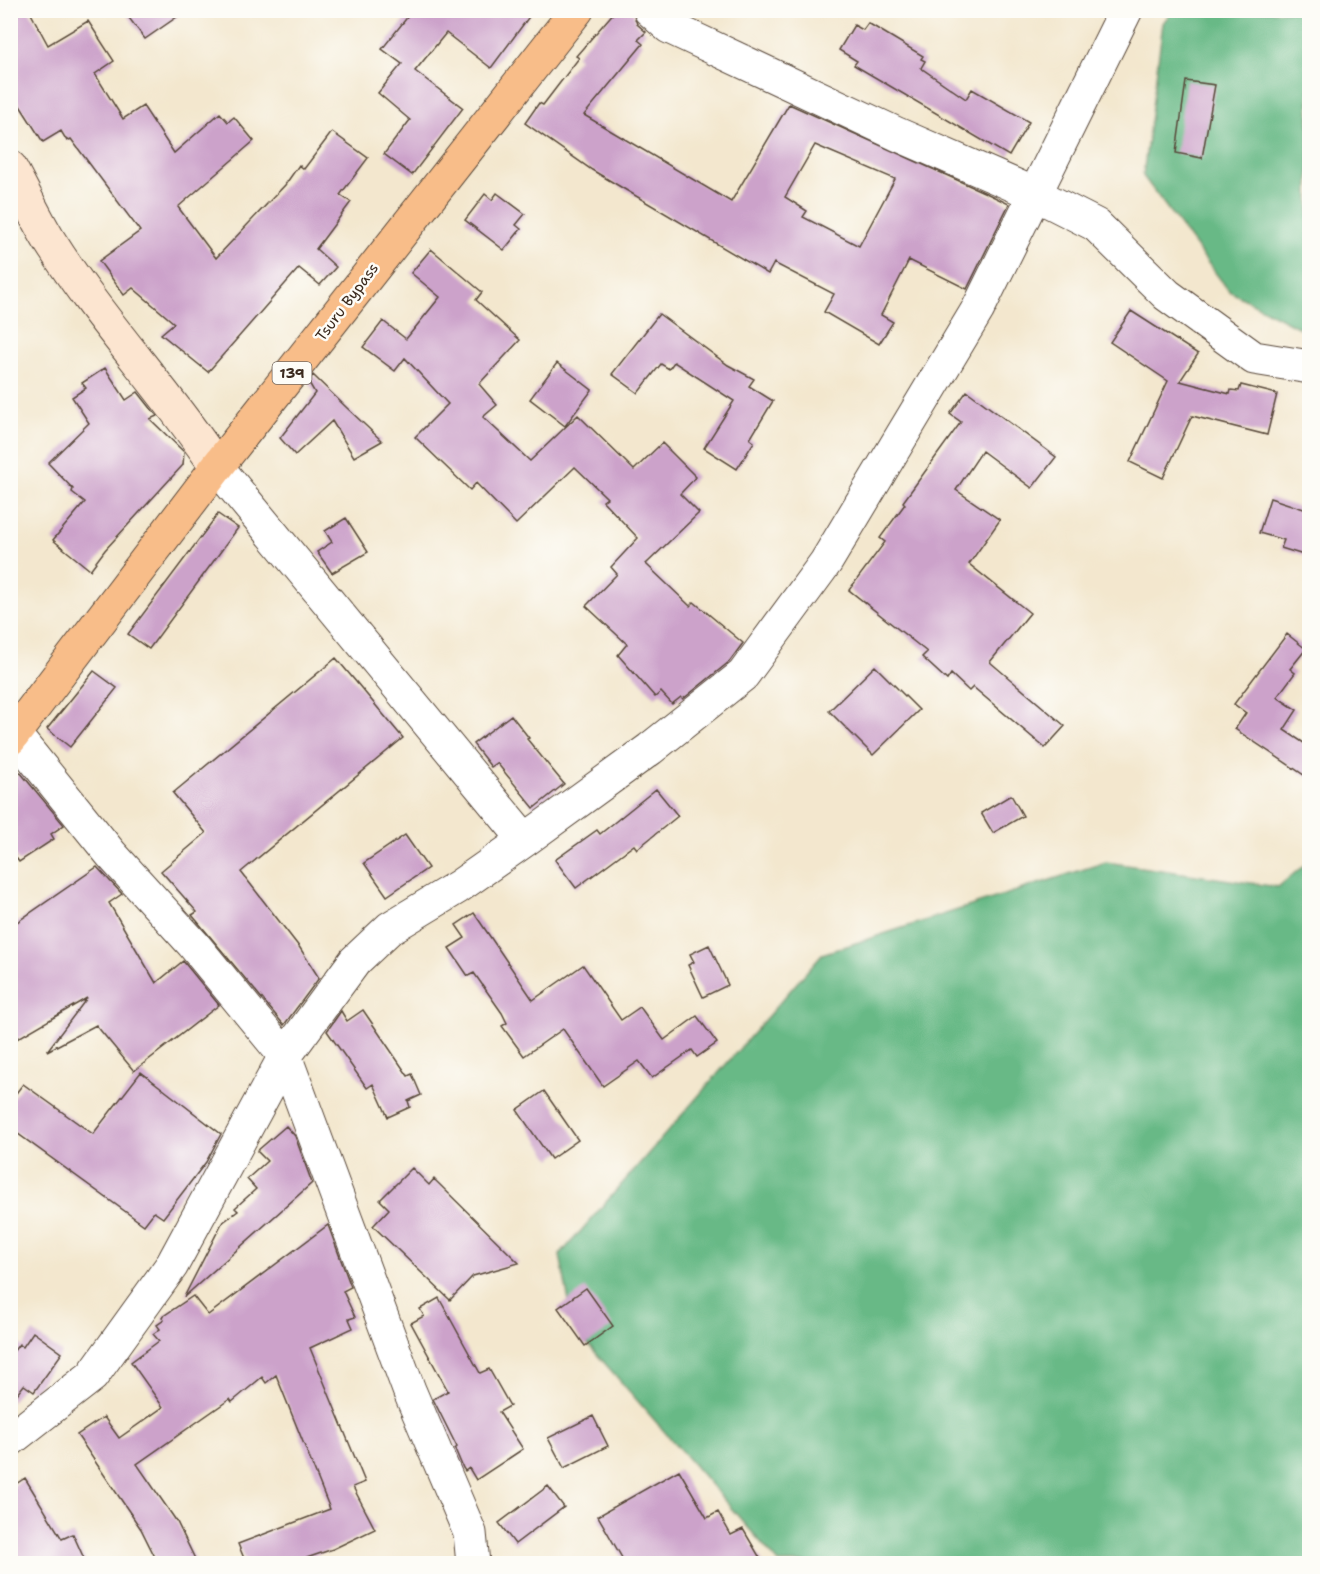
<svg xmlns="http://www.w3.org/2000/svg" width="1320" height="1574" font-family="'Shantell Sans',sans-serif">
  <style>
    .forest { fill: #67b986; stroke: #517252; stroke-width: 1.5 }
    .building { fill: #cca2ca; fill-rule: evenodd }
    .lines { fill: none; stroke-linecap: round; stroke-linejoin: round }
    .street-casing { stroke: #574638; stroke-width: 35 }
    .secondary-casing { stroke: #574638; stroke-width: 35 }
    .highway-casing { stroke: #574638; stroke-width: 35 }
    .street { stroke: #fff; stroke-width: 33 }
    .secondary { stroke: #fce5d0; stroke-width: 33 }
    .highway { stroke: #f8bd89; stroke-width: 33 }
    .labels { text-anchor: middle; stroke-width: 5; stroke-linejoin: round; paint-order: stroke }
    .shield { fill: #fdfcf7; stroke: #75695f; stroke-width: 1.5 }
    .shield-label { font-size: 14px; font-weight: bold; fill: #3b2a1e }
    .street-label { font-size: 15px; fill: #3b2a1e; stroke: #fdfcf7 }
  </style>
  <rect width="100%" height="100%" fill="#fdfcf7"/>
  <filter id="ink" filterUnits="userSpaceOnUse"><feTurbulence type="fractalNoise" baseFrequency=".0167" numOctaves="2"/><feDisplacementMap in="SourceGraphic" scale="12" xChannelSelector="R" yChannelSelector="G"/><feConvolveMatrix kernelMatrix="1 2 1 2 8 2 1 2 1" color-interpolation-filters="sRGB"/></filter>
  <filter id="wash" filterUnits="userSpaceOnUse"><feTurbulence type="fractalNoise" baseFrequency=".008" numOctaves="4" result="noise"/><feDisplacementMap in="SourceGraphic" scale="24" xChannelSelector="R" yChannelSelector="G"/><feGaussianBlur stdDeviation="1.35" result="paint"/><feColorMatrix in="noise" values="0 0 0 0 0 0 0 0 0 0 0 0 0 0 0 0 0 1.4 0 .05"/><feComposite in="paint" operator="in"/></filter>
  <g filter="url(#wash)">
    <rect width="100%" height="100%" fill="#f3e7ce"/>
    <!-- forest -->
    <path class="forest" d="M1172,11H1309V333L1229,291L1143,176L1163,23Z
      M1309,861V1563H779L574,1328L560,1255L822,954L1106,862L1278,887Z"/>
    <g id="blocks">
      <!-- building -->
      <path class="building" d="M10,10H29L48,45L88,21L114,61L95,74L123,119L143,106L174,153L220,113L228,122L234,117L254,141L178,207L216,258L285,185L299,165L304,169L332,132L368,158L340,195L351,202L316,249L336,267L320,285L299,268L208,372L161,334L174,323L133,288L124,295L99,261L140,231L71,139L67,141L61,131L43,142L10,90Z
        M123,10H187L145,39Z
        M413,10H534L491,68L446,33L415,71L463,108L412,175L384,154L410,120L378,93L402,64L382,49Z
        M616,10H632L637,24L646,32L638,40L643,44L584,115L731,202L789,104L988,194L1009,204L967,289L909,260L881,315L893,322L879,344L824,312L834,294L774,263L768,274L592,170L525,123L539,103L543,105L579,58L576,56ZM815,145L895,179L859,246L803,217L807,211L785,197Z
        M868,23L923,56L921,59L925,61L921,68L966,99L972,89L1029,122L1009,156L854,65L857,61L839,50L854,25L863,30Z
        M1186,81L1215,85L1202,158L1176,153Z
        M497,193L525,214L516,225L521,229L504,250L465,220L485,194L492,200Z
        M431,249L482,292L476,300L520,340L479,384L497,405L483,417L530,461L578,415L634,470L662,443L696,477L680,494L699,513L646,564L690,606L694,602L743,643L729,662L683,699L681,697L672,704L661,692L655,697L618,655L627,644L586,606L617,574L611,567L638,538L603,501L607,498L575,467L516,524L476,483L470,490L415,437L448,404L405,358L395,371L363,347L383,321L406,339L440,297L411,273Z
        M1131,311L1198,354L1180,381L1230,394L1231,390L1239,391L1241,385L1277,394L1267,435L1192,416L1163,478L1130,462L1168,381L1110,342Z
        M659,314L728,365L754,379L749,386L773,401L750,439L754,442L737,469L704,448L734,401L674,362L669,369L661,364L638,393L612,374Z
        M557,363L592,390L565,426L530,399Z
        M105,368L126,400L138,392L157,416L150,419L184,452L183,465L105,550L90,570L53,540L85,502L72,492L73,489L48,463L89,423L72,397L86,388L82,383Z
        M313,375L347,408L382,441L354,457L332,421L295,455L280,438L315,393L308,381Z
        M967,391L1056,457L1032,488L982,451L956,490L1000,520L969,564L1030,613L990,662L1065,726L1045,748L973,687L969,691L951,674L947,680L922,657L927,652L849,590L885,542L880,538L905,504L903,502L961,422L950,414Z
        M1270,498L1310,511V557L1281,548L1284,540L1259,533Z
        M218,514L238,528L149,649L128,634Z
        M346,518L368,552L332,573L317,552L332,542L325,531Z
        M1287,634L1306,649L1290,669L1295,673L1277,697L1297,710L1284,730L1310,747V779L1235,729L1246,713L1234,704Z
        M336,658L403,738L241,872L300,948L319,978L284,1025L192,915L197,912L161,871L206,833L173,793Z
        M875,666L919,710L873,755L829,711Z
        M94,671L117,688L70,747L47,729Z
        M511,715L529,738L527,739L564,784L534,808L497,763L491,767L473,744Z
        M20,772L64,825L51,834L54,839L19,862L10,849V784Z
        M656,789L678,816L637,849L634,845L576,888L555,860L597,830L600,834Z
        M1011,795L1023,816L993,833L981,813Z
        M405,835L428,868L387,896L364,863Z
        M97,867L122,894L109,903L156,983L183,961L219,1005L134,1071L96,1025L47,1051L87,998L10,1043V927Z
        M474,913L533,1000L583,965L621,1020L640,1007L664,1040L697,1016L717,1043L697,1057L692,1050L652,1078L639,1061L603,1086L563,1029L524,1056L502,1026L507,1023L502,1013L474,973L468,976L449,948L465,938L456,925Z
        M709,945L728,985L703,997L688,965L694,962L690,954Z
        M363,1010L408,1076L412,1074L421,1095L408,1101L410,1107L388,1117L373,1084L367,1088L327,1031L341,1011L347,1021Z
        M141,1072L221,1134L206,1162L163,1218L154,1212L144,1225L10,1128V1101L23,1084L93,1134Z
        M544,1091L578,1140L551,1159L517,1110Z
        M286,1126L295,1136L312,1183L184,1297L222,1223L238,1211L235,1208L256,1189L247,1179L267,1161L257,1151Z
        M412,1168L429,1185L434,1179L519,1263L473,1276L450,1300L373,1226L389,1209L380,1200Z
        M328,1225L351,1287L343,1291L355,1317L349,1319L353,1328L310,1348L365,1482L353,1487L375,1529L333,1549L292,1563H246L238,1544L330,1509L276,1375L266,1383L262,1377L232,1402L230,1399L137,1464L177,1522L197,1563H158L141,1529L77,1435L104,1417L119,1438L163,1407L131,1362L159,1341L153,1334L160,1329L157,1325L164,1320L162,1317L193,1296L208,1315Z
        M586,1288L613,1326L585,1346L558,1308Z
        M439,1298L480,1373L489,1369L510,1406L499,1412L523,1449L476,1480L469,1468L465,1471L463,1468L455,1449L457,1447L433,1399L448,1391L411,1323L424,1316L420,1309Z
        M33,1332L62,1353L34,1392L24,1385L10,1403V1356L19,1344L23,1347Z
        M593,1416L608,1446L564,1468L548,1438Z
        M679,1470L707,1518L718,1512L731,1535L743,1529L763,1563H625L598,1516Z
        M25,1478L62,1539L73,1534L86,1563H10V1488Z
        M548,1486L564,1507L515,1544L499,1523Z"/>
    </g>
  </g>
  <g filter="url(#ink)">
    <use href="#blocks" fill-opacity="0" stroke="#574638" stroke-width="1.5"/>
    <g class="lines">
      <defs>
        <path id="street" d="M650,10L669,27L897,134L1035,194L1096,225L1167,295L1254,358L1310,367
          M217,467L525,840
          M14,734L111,854L193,944L285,1056L409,1390L470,1533L473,1564
          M10,1440L92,1376L172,1265L285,1056L355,961L390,928L458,887L525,840L650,749L743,675L826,562L978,309L1126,10"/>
        <path id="secondary" d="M10,167C23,191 35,217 49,240C99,320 165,389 217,467"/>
        <path id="highway" d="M10,739L217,467L577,10"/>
      </defs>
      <!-- street casing -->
      <use href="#street" class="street-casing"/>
      <!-- secondary casing -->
      <use href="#secondary" class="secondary-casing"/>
      <!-- highway casing -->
      <use href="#highway" class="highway-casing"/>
      <!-- street -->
      <use href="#street" class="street"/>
      <!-- secondary -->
      <use href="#secondary" class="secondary"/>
      <!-- highway -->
      <use href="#highway" class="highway"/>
    </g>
  </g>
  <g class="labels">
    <!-- shield labels -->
    <rect class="shield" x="272.5" y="362" width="39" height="22" rx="4.5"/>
    <g class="shield-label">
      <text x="292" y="378">139</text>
    </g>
    <!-- street labels -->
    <g class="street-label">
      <text transform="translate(347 302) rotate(-53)" y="5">Tsuru Bypass</text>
    </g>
  </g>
  <!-- margin -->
  <rect width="1320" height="1574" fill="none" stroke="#fdfcf7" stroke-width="36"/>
</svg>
